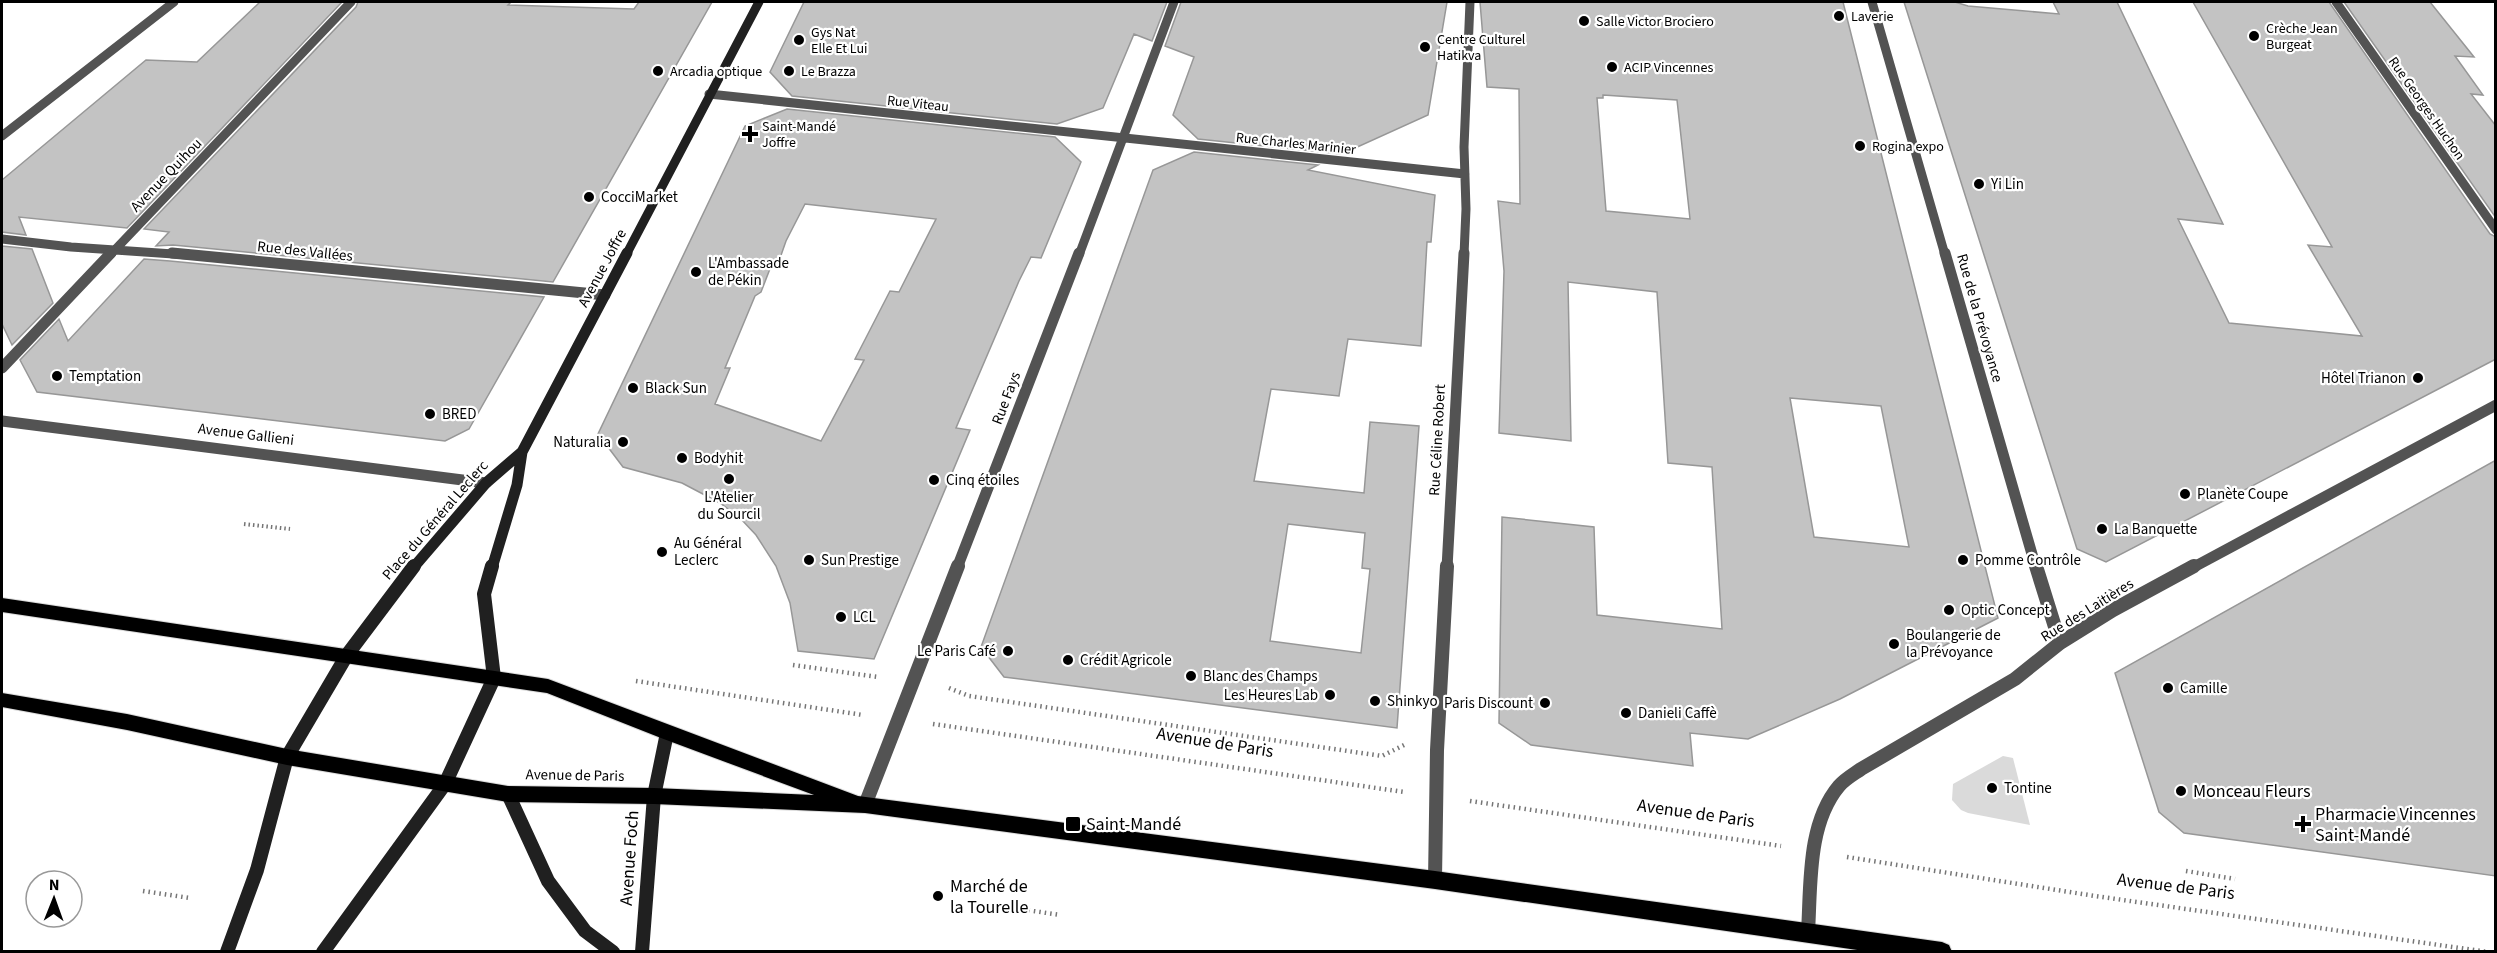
<svg xmlns="http://www.w3.org/2000/svg" width="2497" height="953" font-family="'Source Sans 3',sans-serif">
  <style>
    .green { fill: #dadada }
    .building { fill: #c3c3c3; stroke: #979797; stroke-width: 1.5; fill-rule: evenodd }
    .lines { fill: none; stroke-linecap: round; stroke-linejoin: round }
    .primary-casing { stroke: #dbdbdb; stroke-width: 2 }
    .path-far1 { stroke: #757575; stroke-width: 4; stroke-dasharray: 1.5 3; stroke-linecap: butt }
    .path { stroke: #757575; stroke-width: 4.5; stroke-dasharray: 1.5 4; stroke-linecap: butt }
    .street-far2 { stroke: #535353; stroke-width: 9 }
    .street-far1 { stroke: #535353; stroke-width: 11 }
    .street { stroke: #535353; stroke-width: 14 }
    .secondary-far2 { stroke: #202020; stroke-width: 9 }
    .secondary-far1 { stroke: #202020; stroke-width: 11 }
    .secondary { stroke: #202020; stroke-width: 14 }
    .primary { fill: #000; fill-rule: evenodd }
    .poi-dot { fill: #000; stroke: #fff; stroke-width: 2 }
    .labels { text-anchor: middle; stroke-width: 4.5; stroke-linejoin: round; paint-order: stroke }
    .far-poi-label { font-size: 14px; fill: #000; stroke: #fff; text-anchor: start }
    .far-street-label { font-size: 14px; fill: #000; stroke: #fff }
    .street-label { font-size: 15px; fill: #000; stroke: #fff }
    .poi-label { font-size: 15px; fill: #000; stroke: #fff; text-anchor: start }
    .near-street-label { font-size: 18px; fill: #000; stroke: #fff }
    .near-poi-label { font-size: 18px; fill: #000; stroke: #fff; text-anchor: start }
  </style>
  <rect width="100%" height="100%" fill="#fff"/>
  <!-- green -->
  <path class="green" d="M2003,756L2013,758L2030,825L1968,813L1961,810L1952,800L1953,784Z"/>
  <!-- building -->
  <path class="building" d="M260,2H342L127,228L19,217L26,235L2,232V180L146,60L197,62Z
    M358,2H511L508,5L634,9L639,2H712L553,282L173,245L156,246L169,232L144,229L356,7Z
    M804,2H1167L1152,41L1134,34L1103,108L1057,124L792,96L770,72Z
    M1181,2H1447L1428,115L1342,154L1198,139L1173,115L1194,57L1165,46Z
    M1480,2H1843L1998,618L1840,699L1748,739L1690,733L1693,766L1531,745L1499,723L1502,517L1594,527L1597,615L1722,629L1712,467L1668,463L1657,292L1568,282L1571,441L1499,433L1504,271L1498,201L1520,204L1519,89L1487,87ZM1603,95L1677,100L1690,219L1606,211L1597,98H1603ZM1790,398L1881,406L1909,547L1814,537Z
    M1904,2H1955L1968,6L2059,14L2053,2H2117L2223,224L2178,219L2229,323L2362,336L2308,245L2332,247L2193,2H2329L2490,234L2496,237V359L2106,562L2077,549Z
    M2344,2H2430L2474,57L2455,56L2483,95L2471,94L2496,126V218Z
    M787,109L1055,137L1081,162L1041,258L1031,257L1019,281L956,428L970,430L874,659L798,651L790,603L776,566L756,535L740,518L720,503L682,483L623,467L598,434L745,126ZM805,204L936,219L899,292L890,291L855,359L864,360L821,441L715,404L730,368H725L755,296L761,292L773,261H779L786,241Z
    M1194,152L1318,165L1308,170L1435,195L1431,242H1427L1421,346L1348,339L1339,396L1271,389L1254,481L1364,493L1370,422L1419,426L1397,728L1004,677L981,647L1153,170ZM1288,524L1365,533L1362,568L1370,569L1361,653L1270,641Z
    M2,246L32,249L53,303L12,345L2,324Z
    M144,259L170,261L544,297L469,429L445,441L37,392L20,360L59,319L68,341Z
    M2496,460V876L2184,833L2159,812L2115,673Z"/>
  <g class="lines">
    <defs>
      <path id="primary" d="M2,598L548,679L858,796L1435,871L1942,942L1949,945L1952,952H1871L1435,889L865,813L654,804L508,802L287,765L127,730L2,707V693L127,714L287,749L508,786L654,788L814,795L661,738L547,693L2,612Z"/>
    </defs>
    <!-- primary casing -->
    <use href="#primary" class="primary-casing"/>
    <!-- path-far1 -->
    <path class="path-far1" d="M244,524L290,529"/>
    <!-- path -->
    <path class="path" d="M793,665L878,677
      M636,681L863,715
      M949,688L969,696L1382,756L1404,745
      M933,724L1404,792
      M1470,801L1781,846
      M1847,857L2095,896L2488,952
      M2186,871L2235,879
      M143,891L190,898
      M1012,908L1061,915"/>
    <!-- street-far2 -->
    <path class="street-far2" d="M1872,2L1945,255
      M2336,2L2496,230
      M709,94L1465,174
      M2,136L174,2
      M2,239L71,247L188,255
      M110,255L351,2
      M1079,255L1174,2
      M1464,255L1466,209L1464,147L1470,2"/>
    <!-- street-far1 -->
    <path class="street-far1" d="M172,253L605,295
      M1945,253L2036,568
      M2,368L111,253
      M2,421L486,483
      M957,568L1079,253
      M1447,568L1464,253
      M2192,568L2496,405"/>
    <!-- street -->
    <path class="street" d="M2036,566L2060,643
      M865,805L958,566
      M1435,880L1437,750L1447,566
      M1808,932C1811,885 1807,824 1839,786C1845,779 1854,774 1861,769L2015,679L2060,643L2113,610L2194,566"/>
    <!-- secondary-far2 -->
    <path class="secondary-far2" d="M626,255L759,2"/>
    <!-- secondary-far1 -->
    <path class="secondary-far1" d="M413,568L486,483L522,452
      M492,568L517,485L522,452L627,253"/>
    <!-- secondary -->
    <path class="secondary" d="M508,794L548,881L585,931L613,952
      M227,952L257,870L287,757L347,655L414,566
      M323,952L445,784L494,678L484,594L492,566
      M642,952L654,796L667,733"/>
    <!-- primary -->
    <use href="#primary" class="primary"/>
  </g>
  <!-- markers -->
  <g class="poi-dot">
    <circle cx="1839" cy="16" r="6"/>
    <circle cx="1584" cy="21" r="6"/>
    <circle cx="2254" cy="36" r="6"/>
    <circle cx="799" cy="40" r="6"/>
    <circle cx="1425" cy="47" r="6"/>
    <circle cx="1612" cy="67" r="6"/>
    <circle cx="658" cy="71" r="6"/>
    <circle cx="789" cy="71" r="6"/>
    <path d="M747 125h6v6h6v6h-6v6h-6v-6h-6v-6h6z"/>
    <circle cx="1860" cy="146" r="6"/>
    <circle cx="1979" cy="184" r="6"/>
    <circle cx="589" cy="197" r="6"/>
    <circle cx="696" cy="272" r="6"/>
    <circle cx="57" cy="376" r="6"/>
    <circle cx="2418" cy="378" r="6"/>
    <circle cx="633" cy="388" r="6"/>
    <circle cx="430" cy="414" r="6"/>
    <circle cx="623" cy="442" r="6"/>
    <circle cx="682" cy="458" r="6"/>
    <circle cx="729" cy="479" r="6"/>
    <circle cx="934" cy="480" r="6"/>
    <circle cx="2185" cy="494" r="6"/>
    <circle cx="2102" cy="529" r="6"/>
    <circle cx="662" cy="552" r="6"/>
    <circle cx="809" cy="560" r="6"/>
    <circle cx="1963" cy="560" r="6"/>
    <circle cx="1949" cy="610" r="6"/>
    <circle cx="841" cy="617" r="6"/>
    <circle cx="1894" cy="644" r="6"/>
    <circle cx="1008" cy="651" r="6"/>
    <circle cx="1068" cy="660" r="6"/>
    <circle cx="1191" cy="676" r="6"/>
    <circle cx="2168" cy="688" r="6"/>
    <circle cx="1330" cy="695" r="6"/>
    <circle cx="1375" cy="701" r="6"/>
    <circle cx="1545" cy="703" r="6"/>
    <circle cx="1626" cy="713" r="6"/>
    <circle cx="1992" cy="788" r="6"/>
    <circle cx="2181" cy="791" r="6"/>
    <rect x="1065" y="816" width="16" height="16" rx="3"/>
    <path d="M2300 815h6v6h6v6h-6v6h-6v-6h-6v-6h6z"/>
    <circle cx="938" cy="896" r="6"/>
  </g>
  <g class="labels">
    <!-- far-poi labels -->
    <g class="far-poi-label">
      <text x="1851" y="21">Laverie</text>
      <text x="1596" y="26">Salle Victor Brociero</text>
      <text x="2266" y="33">Crèche Jean<tspan x="2266" dy="16">Burgeat</tspan></text>
      <text x="811" y="37">Gys Nat<tspan x="811" dy="16">Elle Et Lui</tspan></text>
      <text x="1437" y="44">Centre Culturel<tspan x="1437" dy="16">Hatikva</tspan></text>
      <text x="1624" y="72">ACIP Vincennes</text>
      <text x="670" y="76">Arcadia optique</text>
      <text x="801" y="76">Le Brazza</text>
      <text x="762" y="131">Saint-Mandé<tspan x="762" dy="16">Joffre</tspan></text>
      <text x="1872" y="151">Rogina expo</text>
    </g>
    <!-- far-street labels -->
    <g class="far-street-label">
      <text transform="translate(918 103) rotate(6)" y="5">Rue Viteau</text>
      <text transform="translate(2427 108) rotate(55)" y="5">Rue Georges Huchon</text>
      <text transform="translate(1296 143) rotate(6)" y="5">Rue Charles Marinier</text>
    </g>
    <!-- street labels -->
    <g class="street-label">
      <text transform="translate(166 175) rotate(-46)" y="5">Avenue Quihou</text>
      <text transform="translate(305 251) rotate(6)" y="5">Rue des Vallées</text>
      <text transform="translate(602 268) rotate(-62)" y="5">Avenue Joffre</text>
      <text transform="translate(1980 318) rotate(74)" y="5">Rue de la Prévoyance</text>
      <text transform="translate(1006 398) rotate(-69)" y="5">Rue Fays</text>
      <text transform="translate(246 434) rotate(7)" y="5">Avenue Gallieni</text>
      <text transform="translate(1437 440) rotate(-87)" y="5">Rue Céline Robert</text>
      <text transform="translate(435 520) rotate(-49)" y="5">Place du Général Leclerc</text>
      <text transform="translate(2087 610) rotate(-32)" y="5">Rue des Laitières</text>
      <text transform="translate(575 775) rotate(1)" y="5">Avenue de Paris</text>
    </g>
    <!-- poi labels -->
    <g class="poi-label">
      <text x="1991" y="189">Yi Lin</text>
      <text x="601" y="202">CocciMarket</text>
      <text x="708" y="268">L'Ambassade<tspan x="708" dy="17">de Pékin</tspan></text>
      <text x="69" y="381">Temptation</text>
      <text x="2406" y="383" text-anchor="end">Hôtel Trianon</text>
      <text x="645" y="393">Black Sun</text>
      <text x="442" y="419">BRED</text>
      <text x="611" y="447" text-anchor="end">Naturalia</text>
      <text x="694" y="463">Bodyhit</text>
      <text x="946" y="485">Cinq étoiles</text>
      <text x="2197" y="499">Planète Coupe</text>
      <text x="729" y="502" text-anchor="middle">L'Atelier<tspan x="729" dy="17">du Sourcil</tspan></text>
      <text x="2114" y="534">La Banquette</text>
      <text x="674" y="548">Au Général<tspan x="674" dy="17">Leclerc</tspan></text>
      <text x="821" y="565">Sun Prestige</text>
      <text x="1975" y="565">Pomme Contrôle</text>
      <text x="1961" y="615">Optic Concept</text>
      <text x="853" y="622">LCL</text>
      <text x="1906" y="640">Boulangerie de<tspan x="1906" dy="17">la Prévoyance</tspan></text>
      <text x="996" y="656" text-anchor="end">Le Paris Café</text>
      <text x="1080" y="665">Crédit Agricole</text>
      <text x="1203" y="681">Blanc des Champs</text>
      <text x="2180" y="693">Camille</text>
      <text x="1318" y="700" text-anchor="end">Les Heures Lab</text>
      <text x="1387" y="706">Shinkyo</text>
      <text x="1533" y="708" text-anchor="end">Paris Discount</text>
      <text x="1638" y="718">Danieli Caffè</text>
      <text x="2004" y="793">Tontine</text>
    </g>
    <!-- near-street labels -->
    <g class="near-street-label">
      <text transform="translate(1215 742) rotate(9)" y="6">Avenue de Paris</text>
      <text transform="translate(1696 813) rotate(8)" y="6">Avenue de Paris</text>
      <text transform="translate(629 858) rotate(-86)" y="6">Avenue Foch</text>
      <text transform="translate(2176 886) rotate(7)" y="6">Avenue de Paris</text>
    </g>
    <!-- near-poi labels -->
    <g class="near-poi-label">
      <text x="2193" y="797">Monceau Fleurs</text>
      <text x="2315" y="820">Pharmacie Vincennes<tspan x="2315" dy="21">Saint-Mandé</tspan></text>
      <text x="1086" y="830">Saint-Mandé</text>
      <text x="950" y="892">Marché de<tspan x="950" dy="21">la Tourelle</tspan></text>
    </g>
  </g>
  <!-- border -->
  <rect width="2497" height="953" fill="none" stroke="#000000" stroke-width="6"/>
  <!-- north arrow -->
  <g transform="translate(54 899) rotate(1)"><circle r="28" fill="#ffffff" stroke="#999999" stroke-width="1.5"/>
  <path d="M0-4.5L10 22L0 15L-10 22Z" fill="#000000"/>
  <text y="-9" font-size="16" font-weight="bold" text-anchor="middle" fill="#000000">N</text>
  </g>
</svg>
